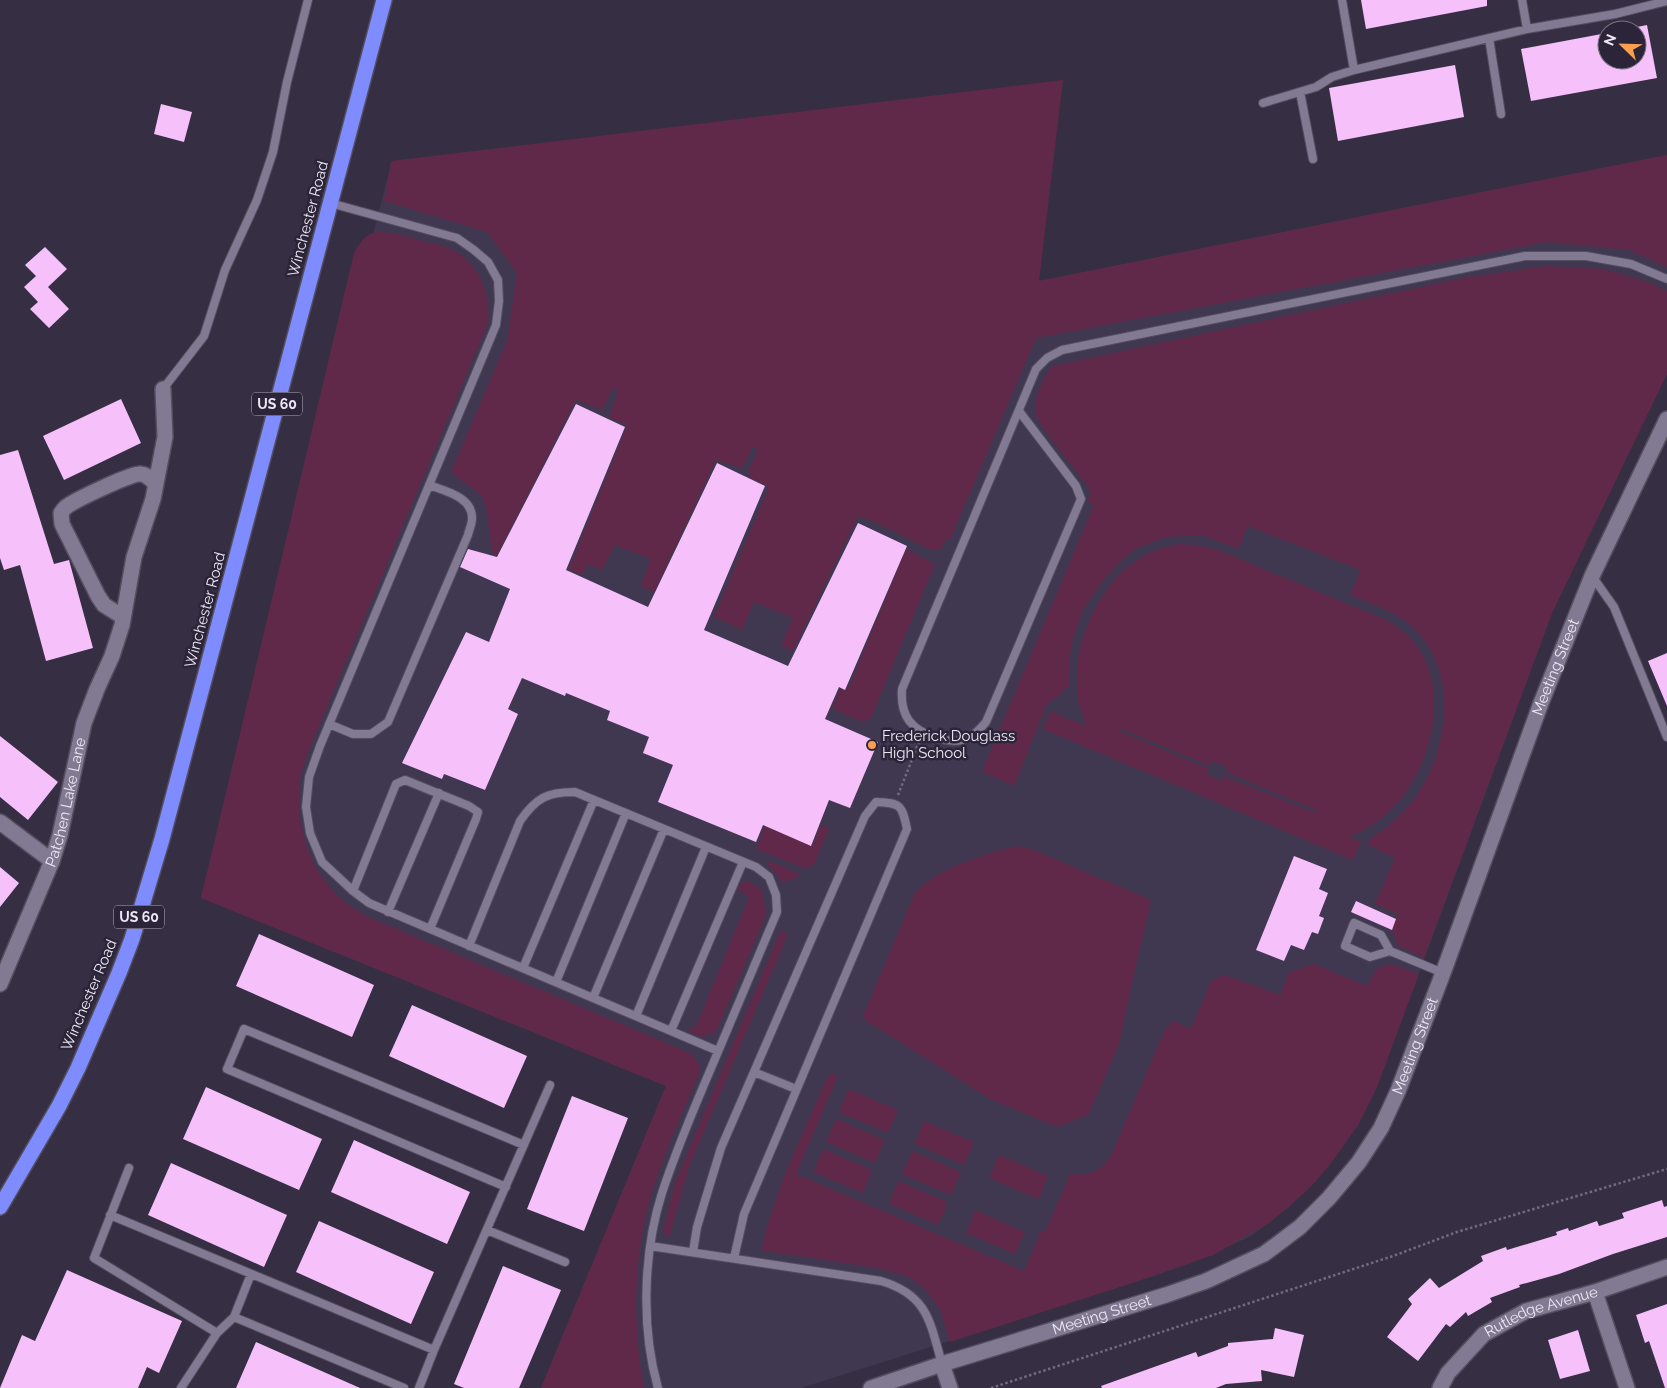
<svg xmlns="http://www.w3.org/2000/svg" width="1667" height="1388" font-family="Raleway,sans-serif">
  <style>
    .built { fill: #403851 }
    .green { fill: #612949; fill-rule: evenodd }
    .building { fill: #f6c0fb }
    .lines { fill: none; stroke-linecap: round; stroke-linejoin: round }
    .lane-casing { stroke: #534d5e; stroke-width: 10 }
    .street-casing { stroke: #534d5e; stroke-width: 18 }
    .highway-casing { stroke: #534d5e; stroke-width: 18 }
    .path { stroke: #716b7d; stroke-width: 2.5; stroke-dasharray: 2.5 2.5; stroke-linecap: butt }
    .lane { stroke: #827a92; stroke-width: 8 }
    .street { stroke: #827a92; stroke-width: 15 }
    .highway { stroke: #7e8cff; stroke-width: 15 }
    .poi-dot { fill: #fa9f4f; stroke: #2c2539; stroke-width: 2 }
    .labels { text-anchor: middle; stroke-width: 5; stroke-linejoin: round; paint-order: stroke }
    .shield { fill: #2c2539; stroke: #b2aebd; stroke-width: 1 }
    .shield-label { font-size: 14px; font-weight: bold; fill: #ece8f5 }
    .street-label { font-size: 15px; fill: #ece8f5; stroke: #2c2539 }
    .poi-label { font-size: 15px; fill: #ece8f5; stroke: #2c2539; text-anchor: start }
  </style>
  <rect width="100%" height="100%" fill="#362f43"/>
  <!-- built -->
  <path class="built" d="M1667,155V373L1552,613L1377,1087L1358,1125L1342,1148L1317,1179L1288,1208L1251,1236L1194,1262L1154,1276L801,1388H541L666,1086L201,898L392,161L1039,281Z"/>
  <!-- green -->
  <path class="green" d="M1063,80L1039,281L1667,155V267L1629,250L1547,242L1036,338L950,540L946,539L941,549L931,550L877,523L858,516L793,651L781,646L793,618L754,602L742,630L714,617L769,487L749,477L750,474L748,472L758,450L753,447L742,468L716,460L654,592L640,586L651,559L615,545L602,570L588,564L582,575L569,569L627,426L609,417L618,391L613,388L602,410L576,400L497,555L492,553L488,519L483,497L451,472L507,341L517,273L487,232L384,201L391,161Z
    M377,232C392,232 405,236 419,240C430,243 443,245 453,250C481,265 491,295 488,323L308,752C306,760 302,769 300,778C295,820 306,865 338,896C346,904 356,910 366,916L690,1053L698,1061L700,1072C683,1111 666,1149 653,1189C633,1252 632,1323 644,1388H541L666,1086L201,898L354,253C359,244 366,233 377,232Z
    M1547,266L1604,269L1647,282L1667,291V374L1552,613L1424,958L1399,946L1392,930L1398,914L1375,904L1395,858L1368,845C1369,843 1369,840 1371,838C1374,835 1380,832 1383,830C1393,822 1403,813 1411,803C1450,754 1461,666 1408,623C1392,610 1369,603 1350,595L1360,571L1358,569L1248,526L1238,549L1202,535L1166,537L1135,549L1118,564L1101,583L1082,612L1073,638L1069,662V686L1046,706L1014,786L983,772V769L1094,505L1088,501L1090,489C1082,478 1037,423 1036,415C1033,396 1042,381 1052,366L1468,277Z
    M1178,544L1197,545L1218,550L1386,620C1396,626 1405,632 1413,641C1448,682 1435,751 1406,792C1392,812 1372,828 1349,837L1361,842L1353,860L1043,729L1050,711L1086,726C1082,713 1077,702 1077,689C1073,639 1103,575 1149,553C1158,548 1169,547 1178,544ZM1119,728L1210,766L1213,761L1227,767L1226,772L1316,810L1315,813L1224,776L1222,781L1207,774L1209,769L1119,731Z
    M906,549L935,564L871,718L862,722L833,709V706L840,689L848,690Z
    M821,825L829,828L815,863L811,867L804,868L756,849L765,826L812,846Z
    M1017,846L1025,847L1036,851L1151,900L1131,987L1119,1044L1089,1114L1057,1127L990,1099L862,1018L914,895C933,869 986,853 1017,846Z
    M770,861L798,873L799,876L785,882L782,881L767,864Z
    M749,881L762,890L766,915L716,1032L701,1037L686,1030L694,1028L699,1019L749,897L738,889L740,884Z
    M780,932L788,934L688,1169L669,1239L663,1231L675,1183Z
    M1314,964L1367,986L1376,969L1391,964L1419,974L1377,1087L1358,1125L1332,1162L1316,1181L1303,1194L1269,1223L1213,1255L1129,1284L950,1342L940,1310L934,1301L924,1288L907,1276L876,1268L761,1250C775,1190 804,1132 828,1075L832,1074L838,1076L796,1174L1024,1271L1041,1231L1045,1232L1070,1174C1089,1176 1098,1172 1110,1158L1166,1027L1169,1028L1172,1020L1191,1029L1211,981L1225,975L1280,995L1289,972Z
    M849,1089L898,1110L888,1133L839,1112Z
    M836,1119L885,1140L875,1163L826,1142Z
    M924,1121L974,1142L964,1165L915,1144Z
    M823,1149L872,1170L863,1193L813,1172Z
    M912,1151L961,1172L951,1195L902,1174Z
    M999,1155L1048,1176L1039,1199L989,1178Z
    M898,1181L948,1202L938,1225L889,1204Z
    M975,1210L1025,1232L1015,1254L966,1233Z"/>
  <!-- building -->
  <path class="building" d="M1361,0H1487V6L1366,29Z
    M1647,25L1657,78L1531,101L1521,49L1607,33V60H1637V27Z
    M1455,65L1464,117L1338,141L1329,88Z
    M161,104L192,112L184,142L154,134Z
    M45,247L67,269L48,287L69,309L49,328L30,309L38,302L24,287L36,276L25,265Z
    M121,399L141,443L64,480L43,436Z
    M576,404L625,427L566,570L648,607L717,463L765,486L704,630L788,666L858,523L907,546L845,690L839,687L825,719L878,742L850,808L829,800L811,846L763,825L756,842L658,802L673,765L643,753L649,737L607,720L610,711L566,693L565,696L522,678L508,709L518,714L485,790L444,774L442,779L402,763L466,632L489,642L510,589L460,567L468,549L497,557Z
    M18,450L54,564L69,560L93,648L46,661L20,565L4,570L0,558V455Z
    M1667,653V706L1648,661Z
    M0,736L58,782L28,820L0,797Z
    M1294,856L1327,869L1319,889L1328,893L1319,916L1324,918L1318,934L1312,932L1304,950L1291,945L1284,961L1256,950Z
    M0,867L19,883L0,907Z
    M1356,901L1396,919L1392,930L1351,912Z
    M259,934L374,985L352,1037L236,986Z
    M412,1005L527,1056L504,1108L389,1056Z
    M206,1087L322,1139L299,1190L183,1139Z
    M572,1096L628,1118L584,1231L527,1209Z
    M354,1140L470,1192L447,1244L331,1192Z
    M171,1163L287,1215L264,1267L148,1215Z
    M1662,1200L1664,1207L1667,1206V1237L1613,1254L1559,1274L1519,1285L1520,1287L1490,1298L1492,1302L1468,1316L1466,1312L1450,1327L1446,1324L1418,1361L1387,1337L1412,1304L1408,1299L1430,1278L1439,1288L1483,1261L1481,1256L1506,1247L1507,1250L1557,1235L1556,1232L1568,1228L1569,1231L1597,1221L1599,1226L1624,1218L1622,1213Z
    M319,1221L434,1272L411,1324L296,1272Z
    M503,1266L561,1290L519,1388H464L454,1384Z
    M67,1270L182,1321L159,1373L147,1367L138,1388H0L22,1335L35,1341Z
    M1667,1304V1388H1665L1649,1341L1645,1343L1636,1315Z
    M1275,1328L1304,1335L1294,1377L1261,1370L1262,1381L1226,1384L1216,1388H1102L1101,1386L1196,1352L1198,1357L1228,1346V1343L1273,1339Z
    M1578,1330L1590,1371L1560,1379L1548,1340Z
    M256,1342L360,1388H236Z"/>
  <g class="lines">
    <defs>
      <path id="lane" d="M1342,0L1354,70
        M1522,0L1527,29
        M1489,38L1501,114
        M1300,92L1313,159
        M1263,103L1316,87L1332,77L1354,70L1527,29L1615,14L1667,1
        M330,203L457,238L474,250L488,262L498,280L499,301L496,325L320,746L309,777L306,807L310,833L322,862L353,891L369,903L718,1051
        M163,389L204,336L225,270L257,200L273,152L287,82L308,0
        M1019,411L1076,486L1081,499L986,722C981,728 976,734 968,738C959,742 947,741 937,738C911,730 900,716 902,689L1036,369L1047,358L1062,350L1525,256H1586L1631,264L1667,279
        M1592,576L1614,607L1667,737
        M329,724L353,734H371L388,722L468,535C469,530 472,524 472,519C473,497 445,491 429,485
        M353,891L396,784L405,780L469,806L478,812L476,819L430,929
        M388,912L439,793
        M469,946L520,821C536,798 547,792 575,792L756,867L769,877L776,895L777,912C755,963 734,1015 712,1066C694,1108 676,1150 662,1193C643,1253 641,1328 658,1388
        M1390,951L1381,935L1354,923L1345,946L1370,957L1390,951L1443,973
        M523,968L594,800
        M556,982L626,813
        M593,998L664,829
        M636,1016L706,847
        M671,1031L743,862
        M754,1072L796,1089
        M129,1168L94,1258L217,1333L181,1388
        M506,1187L227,1069L244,1029L524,1145
        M110,1215L434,1350L550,1085
        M487,1230L565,1262
        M650,1246L881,1281C928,1295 930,1322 942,1364
        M693,1252L697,1227L721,1148L865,816L876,802C901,803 902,805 907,829L744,1214L734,1258
        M234,1317L251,1274
        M217,1333L234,1317L404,1388
        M419,1388L434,1350"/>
      <g id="street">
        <path d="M123,617L104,605L98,596L62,524L61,513C63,511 64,508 66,507C75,500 128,475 139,474C146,473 150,479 155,483"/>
        <path d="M0,822L52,861"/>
        <path id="s1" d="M0,984L52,861L60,835L84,723L97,689L112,656L122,625L134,557L153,499L165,437L163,389"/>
        <path d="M1595,1292L1627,1388"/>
        <path d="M942,1364L950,1388"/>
        <path id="s2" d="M871,1388L942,1364L1166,1295L1206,1281L1264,1254L1300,1227L1329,1198L1359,1162L1381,1128L1398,1091L1443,973L1541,703L1592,576L1667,419"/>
        <path id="s3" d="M1440,1388L1448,1373L1484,1334L1526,1311L1595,1292L1667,1267"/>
      </g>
      <path id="highway" d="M0,1207L59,1106L78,1068L119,973L132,939L162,839L384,0"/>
    </defs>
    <!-- lane casing -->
    <use href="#lane" class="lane-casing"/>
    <!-- street casing -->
    <use href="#street" class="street-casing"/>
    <!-- highway casing -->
    <use href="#highway" class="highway-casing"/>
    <!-- path -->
    <path class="path" d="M898,795L919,742
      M991,1388L1393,1256L1457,1232L1667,1169"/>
    <!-- lane -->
    <use href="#lane" class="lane"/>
    <!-- street -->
    <use href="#street" class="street"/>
    <!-- highway -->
    <use href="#highway" class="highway"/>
  </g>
  <!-- markers -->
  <circle class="poi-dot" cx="872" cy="745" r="5"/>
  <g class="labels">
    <!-- shield labels -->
    <g class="shield">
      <rect x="252" y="392.5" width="50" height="23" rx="4"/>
      <rect x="114" y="905.5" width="50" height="23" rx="4"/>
    </g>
    <g class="shield-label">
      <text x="277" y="409">US 60</text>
      <text x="139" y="922">US 60</text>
    </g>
    <!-- street labels -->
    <g class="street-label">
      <text transform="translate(308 219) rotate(-75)" y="5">Winchester Road</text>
      <text transform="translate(205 610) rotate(-75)" y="5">Winchester Road</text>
      <text dy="5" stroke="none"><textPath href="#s2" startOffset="1082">Meeting Street</textPath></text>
      <text dy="5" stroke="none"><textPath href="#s1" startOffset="194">Patchen Lake Lane</textPath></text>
      <text transform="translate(89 995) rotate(-67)" y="5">Winchester Road</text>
      <text dy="5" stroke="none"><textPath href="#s2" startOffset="678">Meeting Street</textPath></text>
      <text dy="5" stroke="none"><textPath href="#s3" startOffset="132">Rutledge Avenue</textPath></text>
      <text dy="5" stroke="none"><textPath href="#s2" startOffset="242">Meeting Street</textPath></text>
    </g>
    <!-- poi labels -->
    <g class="poi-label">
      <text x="882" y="741">Frederick Douglass<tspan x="882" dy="17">High School</tspan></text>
    </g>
  </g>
  <!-- north arrow -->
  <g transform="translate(1622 45) rotate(293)"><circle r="24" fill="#2c2539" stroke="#797384"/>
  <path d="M0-4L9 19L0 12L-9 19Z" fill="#fa9f4f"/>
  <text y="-8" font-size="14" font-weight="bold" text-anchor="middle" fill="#ece8f5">N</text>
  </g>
</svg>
